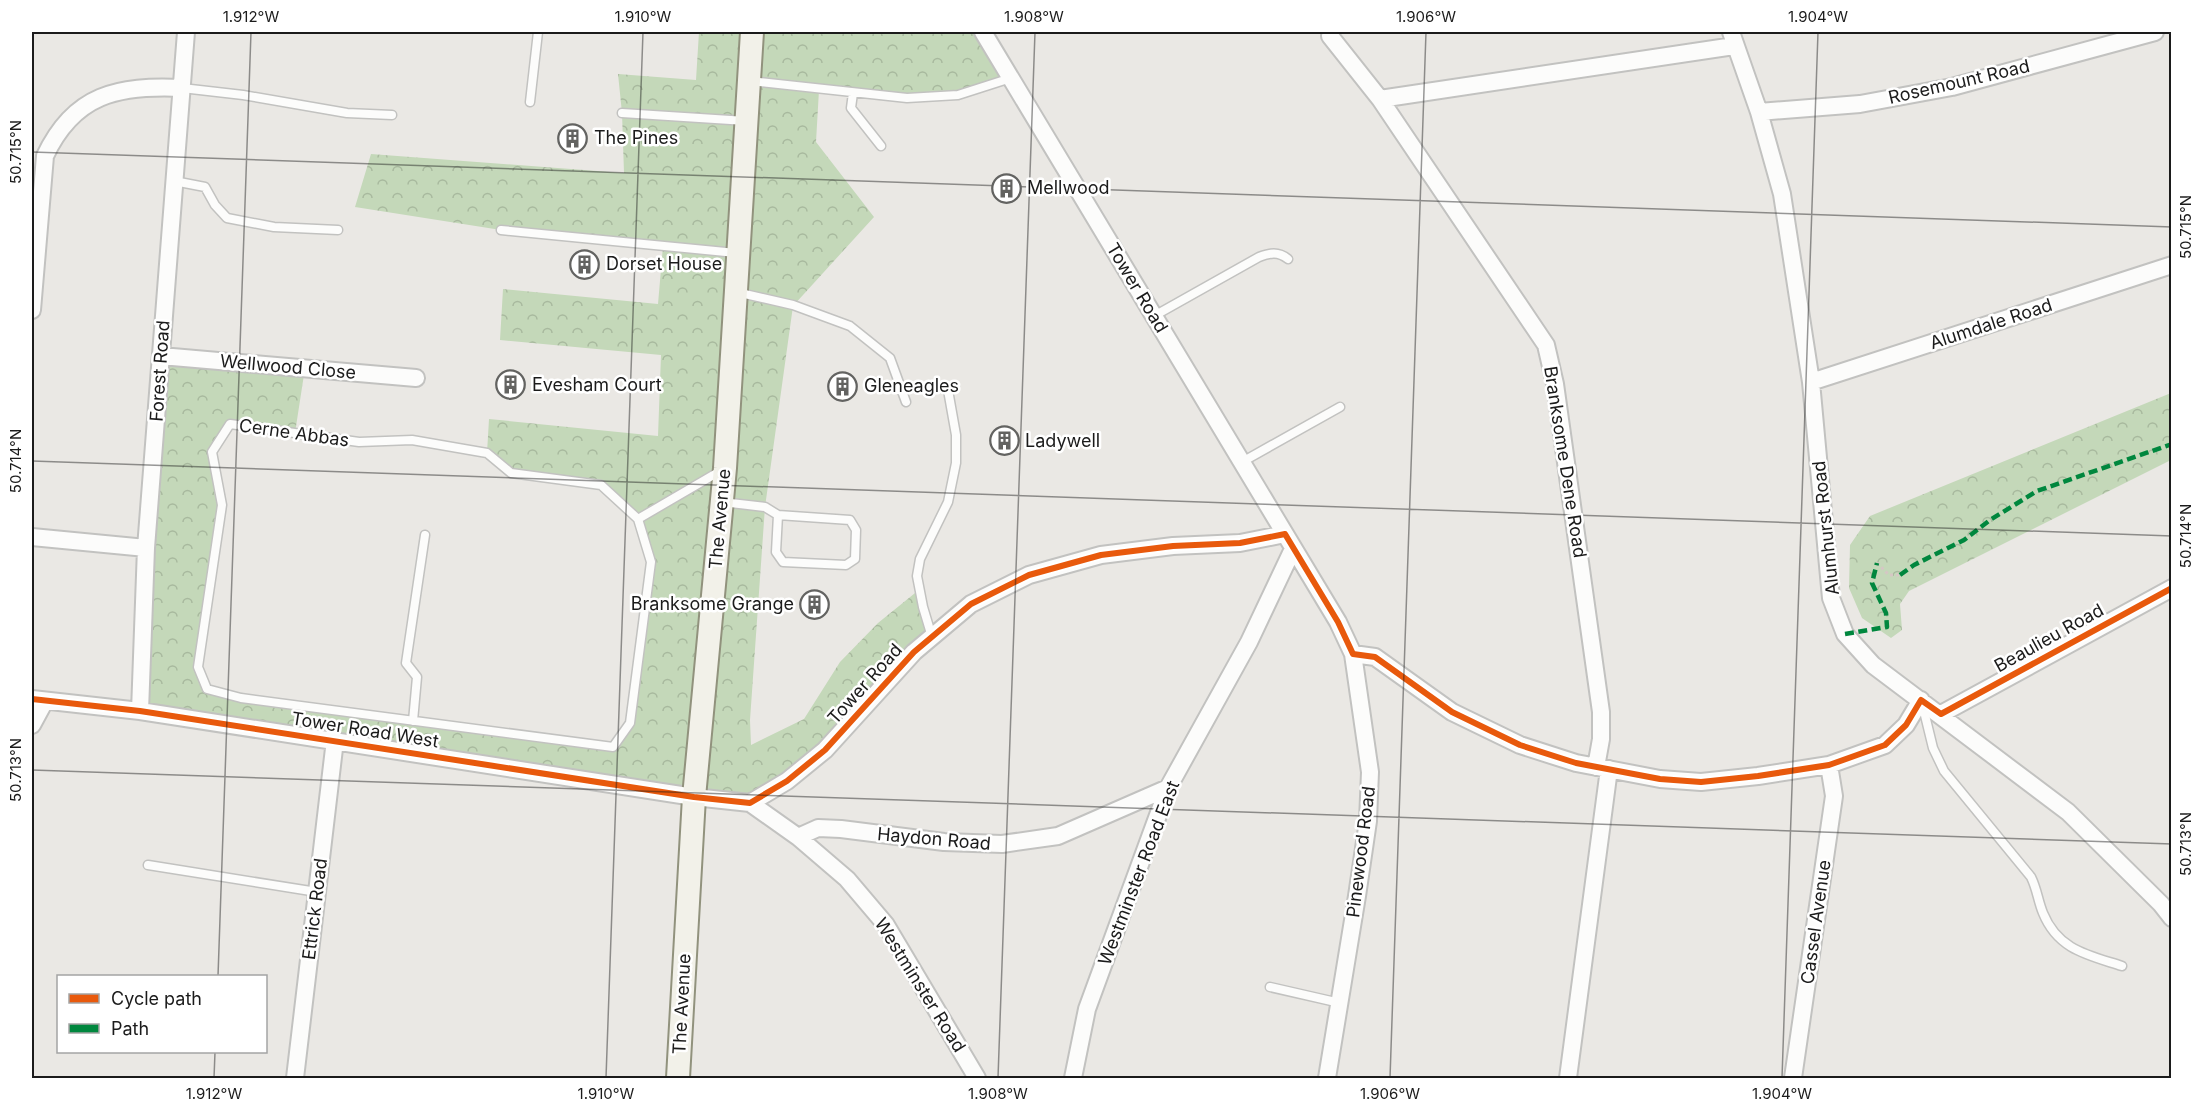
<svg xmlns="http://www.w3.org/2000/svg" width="2203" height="1110" font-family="Inter,sans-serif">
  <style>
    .forest { fill: url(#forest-crowns) }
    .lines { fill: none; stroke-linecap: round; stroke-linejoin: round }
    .lane-casing { stroke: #c2c2c0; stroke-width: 11 }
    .street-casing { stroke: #c2c2c0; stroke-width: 20 }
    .secondary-casing { stroke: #91927d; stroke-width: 26 }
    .path { stroke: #d5c7c4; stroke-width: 3; stroke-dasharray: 3 3; stroke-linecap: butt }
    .lane { stroke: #fcfcfb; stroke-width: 8 }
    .street { stroke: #fcfcfb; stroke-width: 16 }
    .secondary { stroke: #f2f1e9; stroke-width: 22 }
    .quiet { stroke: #00873e; stroke-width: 4.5; stroke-dasharray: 9 4.5; stroke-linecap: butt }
    .cycleway-casing { stroke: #fff; stroke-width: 10 }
    .cycleway { stroke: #e8590c; stroke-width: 6 }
    .ticks { fill: none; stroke: #1b1b1b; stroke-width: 1.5; stroke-opacity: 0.45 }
    .labels { text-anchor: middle; stroke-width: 5; stroke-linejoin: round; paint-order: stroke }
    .street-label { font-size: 18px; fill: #1b1b1b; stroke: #fff }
    .poi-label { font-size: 18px; fill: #1b1b1b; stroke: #fff; text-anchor: start }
    .neatline { fill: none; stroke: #1b1b1b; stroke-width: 2 }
    .ticks-label { font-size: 15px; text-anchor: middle; fill: #1b1b1b }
  </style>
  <defs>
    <pattern id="forest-crowns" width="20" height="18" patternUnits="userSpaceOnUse" patternTransform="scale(1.5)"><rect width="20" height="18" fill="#c4d8b9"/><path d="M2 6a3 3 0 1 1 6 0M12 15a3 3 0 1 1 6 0" fill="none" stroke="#a8b99e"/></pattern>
  </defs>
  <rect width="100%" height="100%" fill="#eae8e4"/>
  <!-- forest -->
  <path class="forest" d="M699,32H983L1011,78L958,95L907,98L819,90L816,142L874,217L793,306L765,507L750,720L751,745L804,719L840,662L878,623L920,589L932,637L863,709L750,803L140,711L161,356L305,368L295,433L231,424L212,452L222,505L198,667L208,689L241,698L613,747L630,723L651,562L638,520L601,485L511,473L487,453L489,419L658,436L661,355L500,340L503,289L658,304L663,246L501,230L355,207L371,154L624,173L622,113L618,74L696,80Z
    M2171,393V460L1909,591L1900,604L1902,630L1891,638L1862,618L1849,588L1850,545L1870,516Z"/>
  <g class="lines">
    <defs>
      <path id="lane" d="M750,81L907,98L958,95L1011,78
        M182,88L243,95L347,113L392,115
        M853,93L851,108L881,146
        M530,102L538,32
        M622,113L746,121
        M174,181L205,187L215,205L227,218L274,227L338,230
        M501,230L736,253
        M736,292L793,305L850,326L890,358L906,402
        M1154,316L1259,257C1270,253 1278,251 1288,259
        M230,424L359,442L412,440L487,453L511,473L601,485L638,519L651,562L630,723L613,747L241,698L207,689L198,667L222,505L212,452Z
        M1242,462L1340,407
        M722,502L765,507L778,515L850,520L856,530L855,559L846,565L783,562L776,552L778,515
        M638,519L722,470
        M932,637L923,607L917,576L920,559L948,502L956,463V435L948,390
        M1922,703L1933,748L1944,771L2031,877C2037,889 2038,901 2043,913C2058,950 2088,955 2122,966
        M413,721L417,677L406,663L425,535
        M148,865L317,892
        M1270,987L1340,1003"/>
      <path id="street" d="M983,32L1338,622L1353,654L1370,772L1368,821L1357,896L1327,1078
        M1731,32L1759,112L1782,194L1811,382L1831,598L1845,634L1873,665L2068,812L2161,904L2172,918
        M1330,36L1380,99L1546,345L1555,384L1601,712V739L1596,767
        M1380,99L1734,46
        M1759,112L1860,104L1952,87L2155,32
        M32,310L45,156C74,94 118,85 182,88
        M161,356L416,378
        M1811,382L2172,265
        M32,537L146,548
        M1353,654L1375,657L1452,712L1520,745L1576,763L1660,779L1701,782L1758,776L1829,765L1885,745L1906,725L1921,700
        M32,699L140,711L694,797L750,803L798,837L847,879L886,925L977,1078
        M140,711L146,548L186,32
        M1941,714L2172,588
        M32,725L45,701
        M750,803L787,781L825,750L914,652L971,604L1029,575L1101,555L1173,546L1240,543L1285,534
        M798,837L818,828L841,829L944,842L1002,844L1058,836L1168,788
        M295,1078L335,740
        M1073,1078L1087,1009L1168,788L1249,642L1293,549
        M1568,1078L1609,769
        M1793,1078L1834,796L1829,765"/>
      <path id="secondary" d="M678,1078L694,797L725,468L752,32"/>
    </defs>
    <!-- lane casing -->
    <use href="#lane" class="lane-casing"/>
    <!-- street casing -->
    <use href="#street" class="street-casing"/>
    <!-- secondary casing -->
    <use href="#secondary" class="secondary-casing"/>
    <!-- path -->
    <path class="path" d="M1877,563L1889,575H1900"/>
    <!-- lane -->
    <use href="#lane" class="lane"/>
    <!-- street -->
    <use href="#street" class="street"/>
    <!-- secondary -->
    <use href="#secondary" class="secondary"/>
    <!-- quiet -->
    <path class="quiet" d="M1900,575L1914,565L1964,540L1990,520L2037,491L2172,444
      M1845,634L1887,627L1886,613L1872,583L1877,563"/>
    <defs>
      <path id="cycleway" d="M32,699L140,711L694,797L750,803L787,781L825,750L914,652L971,604L1029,575L1101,555L1173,546L1240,543L1285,534L1338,622L1353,654L1375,657L1452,712L1520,745L1576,763L1660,779L1701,782L1758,776L1829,765L1885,745L1906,725L1921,700L1941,714L2172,588"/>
    </defs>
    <!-- cycleway casing -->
    <use href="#cycleway" class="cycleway-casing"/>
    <!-- cycleway -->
    <use href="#cycleway" class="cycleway"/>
  </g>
  <!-- ticks -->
  <path class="ticks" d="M32,152L2172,227M32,461L2172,536M32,770L2172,844M218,976L251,32M32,1078H43M214,1078L215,1052M606,1078L643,32M998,1078L1035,32M1390,1078L1426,32M1782,1078L1818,32"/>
  <!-- icons -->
  <defs>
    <symbol id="building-ring" viewBox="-11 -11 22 22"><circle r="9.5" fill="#fff" stroke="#636361" stroke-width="1.5"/><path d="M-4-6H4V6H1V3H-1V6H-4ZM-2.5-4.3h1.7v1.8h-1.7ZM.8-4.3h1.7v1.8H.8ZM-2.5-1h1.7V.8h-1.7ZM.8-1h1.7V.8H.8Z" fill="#636361"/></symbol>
  </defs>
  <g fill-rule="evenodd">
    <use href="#building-ring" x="556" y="122" width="33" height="33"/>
    <use href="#building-ring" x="990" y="172" width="33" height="33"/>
    <use href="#building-ring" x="568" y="248" width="33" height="33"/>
    <use href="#building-ring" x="494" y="368" width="33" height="33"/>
    <use href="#building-ring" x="826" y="370" width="33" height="33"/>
    <use href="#building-ring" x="988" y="424" width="33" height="33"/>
    <use href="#building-ring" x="798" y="588" width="33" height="33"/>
  </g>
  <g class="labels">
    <!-- street labels -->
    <g class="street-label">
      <text transform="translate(1959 82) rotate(-13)" y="6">Rosemount Road</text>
      <text transform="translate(1137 288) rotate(59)" y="6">Tower Road</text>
      <text transform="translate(1991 324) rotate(-18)" y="6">Alumdale Road</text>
      <text transform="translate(288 367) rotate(5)" y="6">Wellwood Close</text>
      <text transform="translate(160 371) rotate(-86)" y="6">Forest Road</text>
      <text transform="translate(294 433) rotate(8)" y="6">Cerne Abbas</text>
      <text transform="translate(1565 462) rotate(81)" y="6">Branksome Dene Road</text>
      <text transform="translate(720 519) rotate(-85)" y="6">The Avenue</text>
      <text transform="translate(1826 528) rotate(-96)" y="6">Alumhurst Road</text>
      <text transform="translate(2049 638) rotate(-29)" y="6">Beaulieu Road</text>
      <text transform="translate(865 684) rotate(-48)" y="6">Tower Road</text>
      <text transform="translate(365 730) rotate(9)" y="6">Tower Road West</text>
      <text transform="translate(934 839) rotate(5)" y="6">Haydon Road</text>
      <text transform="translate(1361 852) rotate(-83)" y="6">Pinewood Road</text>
      <text transform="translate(1139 873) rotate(-69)" y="6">Westminster Road East</text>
      <text transform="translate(315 909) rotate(-83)" y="6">Ettrick Road</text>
      <text transform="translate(1816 922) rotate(-82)" y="6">Cassel Avenue</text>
      <text transform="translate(920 985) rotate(58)" y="6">Westminster Road</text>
      <text transform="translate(682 1004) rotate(-87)" y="6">The Avenue</text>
    </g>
    <!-- poi labels -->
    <g class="poi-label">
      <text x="594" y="144">The Pines</text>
      <text x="1027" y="194">Mellwood</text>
      <text x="606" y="270">Dorset House</text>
      <text x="532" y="391">Evesham Court</text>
      <text x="864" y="392">Gleneagles</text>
      <text x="1025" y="447">Ladywell</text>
      <text x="794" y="610" text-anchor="end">Branksome Grange</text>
    </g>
  </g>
  <!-- border -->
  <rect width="2203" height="1110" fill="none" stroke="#ffffff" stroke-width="66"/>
  <!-- legend -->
  <rect x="57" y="975" width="210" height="78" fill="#ffffff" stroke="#a4a4a4" stroke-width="1.5"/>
  <rect x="69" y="994" width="30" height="9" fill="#e8590c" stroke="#a4a4a4" stroke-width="1.5"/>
  <text x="111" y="1005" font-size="18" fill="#1b1b1b">Cycle path</text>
  <rect x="69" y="1024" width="30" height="9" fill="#00873e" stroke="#a4a4a4" stroke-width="1.5"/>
  <text x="111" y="1035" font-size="18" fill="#1b1b1b">Path</text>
  <rect x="33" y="33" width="2137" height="1044" class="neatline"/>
  <g class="ticks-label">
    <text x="251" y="22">1.912°W</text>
    <text x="643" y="22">1.910°W</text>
    <text x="1034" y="22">1.908°W</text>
    <text x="1426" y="22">1.906°W</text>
    <text x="1818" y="22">1.904°W</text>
    <text transform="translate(16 152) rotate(-90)" y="5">50.715°N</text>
    <text transform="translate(2186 227) rotate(-90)" y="5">50.715°N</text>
    <text transform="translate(16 461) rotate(-90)" y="5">50.714°N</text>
    <text transform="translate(2186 536) rotate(-90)" y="5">50.714°N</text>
    <text transform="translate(16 770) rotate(-90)" y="5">50.713°N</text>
    <text transform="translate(2186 844) rotate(-90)" y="5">50.713°N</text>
    <text x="214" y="1099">1.912°W</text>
    <text x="606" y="1099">1.910°W</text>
    <text x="998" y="1099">1.908°W</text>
    <text x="1390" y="1099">1.906°W</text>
    <text x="1782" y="1099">1.904°W</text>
  </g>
</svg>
